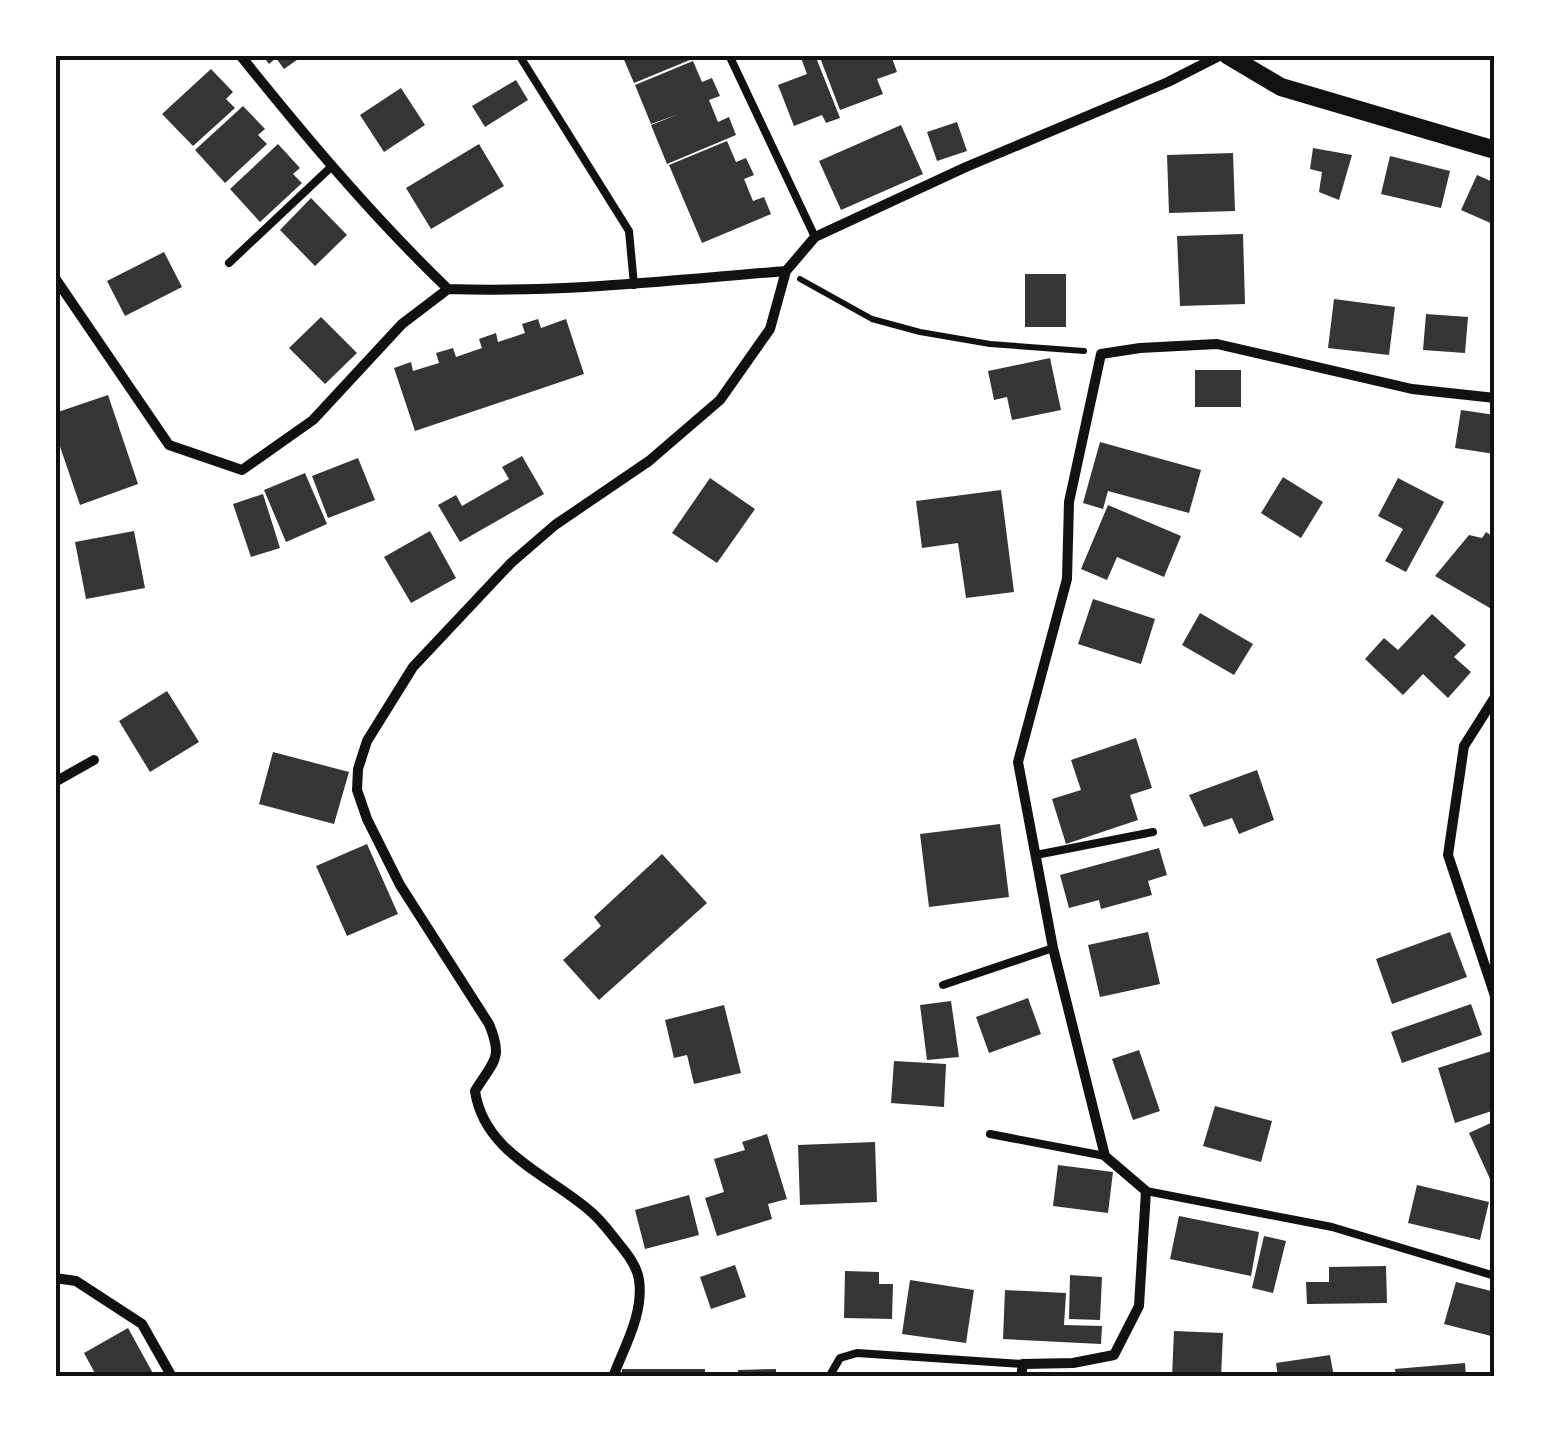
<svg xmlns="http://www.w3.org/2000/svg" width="1550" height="1432" font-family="'Alegreya Sans',sans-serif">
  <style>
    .building { fill: #353535 }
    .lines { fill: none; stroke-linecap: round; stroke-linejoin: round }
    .path { stroke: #111; stroke-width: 6 }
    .service { stroke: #111; stroke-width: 8 }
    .minor { stroke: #111; stroke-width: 10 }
    .tertiary { stroke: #111; stroke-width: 18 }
    .neatline { fill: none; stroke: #111; stroke-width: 4 }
  </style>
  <rect width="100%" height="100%" fill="#fff"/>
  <!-- building -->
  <path class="building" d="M262,55H304L284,69L276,58L269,64Z
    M622,55H702L634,83Z
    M810,55H815L840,118L826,123L822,115L794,126L778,85L807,74L801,58Z
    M819,55H891L897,72L877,79L883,94L840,110Z
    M693,61L702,82L712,78L720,96L709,100L718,122L729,117L736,135L667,164L651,125L679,114L651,124L635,85Z
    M211,69L233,92L226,99L235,108L193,146L162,114Z
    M516,80L528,100L485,127L472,106Z
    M401,88L425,125L384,152L360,115Z
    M243,106L265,129L258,135L267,144L225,183L195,150Z
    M957,122L967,151L937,161L927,132Z
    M901,125L923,174L841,210L819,161Z
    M727,141L736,162L746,158L754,175L744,179L753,201L764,197L771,214L702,243L669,165Z
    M278,144L300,168L293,174L302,183L260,222L230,189Z
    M479,144L504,186L431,229L406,188Z
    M1313,148L1352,155L1339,200L1319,192L1322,172L1310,169Z
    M1233,153L1235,211L1169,213L1167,155Z
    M1390,156L1450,171L1441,208L1381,194Z
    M1477,175L1495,183V225L1461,210Z
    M311,198L347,235L315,266L280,230Z
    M1243,234L1245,304L1180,306L1177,236Z
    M164,252L182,287L125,316L107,281Z
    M1025,274H1066V327H1025Z
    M1334,299L1395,307L1389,355L1328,348Z
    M1426,314L1468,317L1465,353L1423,350Z
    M321,317L357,353L325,384L289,348Z
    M538,319L541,328L566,319L584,374L415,431L394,368L411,362L413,371L439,363L436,353L453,348L456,357L482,348L479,339L496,333L498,342L525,333L522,324Z
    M1050,358L1061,410L1012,420L1007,397L994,400L988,371Z
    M1195,370H1241V407H1195Z
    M108,395L138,484L80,505L55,432V413Z
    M1461,410L1495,415V454L1455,448Z
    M1100,442L1201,470L1189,513L1108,491L1103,509L1083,503Z
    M522,456L544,494L460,542L438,505L456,495L462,506L509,479L502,467Z
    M358,458L375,500L328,518L312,476Z
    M305,473L327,524L286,542L264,490Z
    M1283,477L1323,502L1301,538L1261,513Z
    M710,478L755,509L717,563L672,533Z
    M1398,478L1444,502L1406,572L1385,561L1403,529L1378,516Z
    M1001,490L1014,592L966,598L958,543L922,548L916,501Z
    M263,494L280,548L251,557L233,504Z
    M1108,505L1181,536L1164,577L1117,557L1107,580L1081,569Z
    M134,531L145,588L86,599L75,542Z
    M430,531L456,578L411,603L384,557Z
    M1486,532L1495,538V611L1435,576L1469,535L1482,538Z
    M1093,599L1155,619L1141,664L1078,644Z
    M1200,613L1253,644L1234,675L1182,645Z
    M1432,614L1466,645L1454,657L1471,672L1448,698L1423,674L1403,695L1365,659L1384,638L1398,650Z
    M167,691L199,742L150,772L119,721Z
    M1136,738L1152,788L1130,795L1138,820L1066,844L1052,799L1081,790L1071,760Z
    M273,752L349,772L334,824L259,804Z
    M1257,770L1274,820L1239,834L1232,818L1204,827L1189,795Z
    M1000,824L1009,897L929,907L920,834Z
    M367,844L398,914L347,936L316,866Z
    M1159,848L1167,875L1148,881L1152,895L1101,909L1099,900L1069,908L1060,875Z
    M662,854L707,903L599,1000L563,960L601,926L594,917Z
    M1148,932L1160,984L1100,997L1088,945Z
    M1450,932L1467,977L1392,1004L1376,959Z
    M1028,998L1041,1034L989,1053L976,1017Z
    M951,1001L959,1057L927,1060L920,1005Z
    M1471,1004L1482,1035L1402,1063L1391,1032Z
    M724,1005L741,1073L694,1084L687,1055L674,1058L665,1020Z
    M1139,1050L1160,1111L1133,1120L1112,1059Z
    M1495,1050V1110L1455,1123L1438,1068Z
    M894,1061L946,1064L944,1107L891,1103Z
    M1215,1106L1272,1121L1261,1162L1203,1146Z
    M1495,1121V1177L1490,1179L1469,1133Z
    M767,1134L787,1199L768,1204L772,1219L717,1236L705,1198L724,1192L714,1159L745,1150L742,1142Z
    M875,1142L877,1202L800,1205L798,1145Z
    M1058,1165L1113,1172L1108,1213L1053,1206Z
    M1417,1185L1489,1202L1480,1240L1408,1223Z
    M689,1195L699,1235L645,1249L635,1210Z
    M1179,1216L1259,1232L1251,1276L1170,1259Z
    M1264,1236L1286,1241L1273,1293L1252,1288Z
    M735,1265L746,1297L711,1309L700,1277Z
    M1386,1266L1387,1303L1307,1304L1306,1282H1329V1267Z
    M845,1271L879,1272V1284H893L892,1319L844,1318Z
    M1070,1275L1102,1277L1100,1320L1069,1319Z
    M910,1280L974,1290L966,1343L902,1334Z
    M1456,1282L1495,1292V1337L1444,1324Z
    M1005,1290L1066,1293L1064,1325L1102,1326L1101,1344L1003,1339Z
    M128,1328L155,1377H97L84,1353Z
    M1174,1331L1223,1333L1221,1377H1172Z
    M1330,1355L1334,1377H1278L1276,1363Z
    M1465,1363L1466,1377H1396L1395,1369Z
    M622,1369H705V1377H622Z
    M776,1369V1377H739L738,1370Z"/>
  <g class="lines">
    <!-- path -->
    <path class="path" d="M800,279L872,319L920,332L990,344L1084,351"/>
    <!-- service -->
    <path class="service" d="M519,55L629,231L634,285
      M729,55L815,237
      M229,263L330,168
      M1036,855L1153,832
      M943,985L1053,948
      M990,1134L1105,1156
      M1146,1191L1332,1227L1495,1276
      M829,1377L840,1358L857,1353L1023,1364"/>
    <!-- minor -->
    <path class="minor" d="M240,55C306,137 372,216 448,289C562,293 673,280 786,271L815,237L966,167L1168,82L1221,55
      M55,278L169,445L242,470L313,420L402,324L448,289
      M1495,697L1464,746L1448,855L1495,996
      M55,782L94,760
      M55,1278L76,1281L142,1324L172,1377
      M613,1377C624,1347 644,1314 639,1280C637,1265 625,1251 616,1240C608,1230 600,1219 590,1211C549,1175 484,1153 475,1091C493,1061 504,1060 489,1024L400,885L367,819L357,790L358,769L367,741L413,667L511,563L555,525L649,461L720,400L770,329L786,271
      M1021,1377L1023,1364L1073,1363L1114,1355L1139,1306L1146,1191L1105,1156L1053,948L1018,762L1067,579L1069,502L1101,354L1140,348L1217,344L1412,389L1495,398"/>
    <!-- tertiary -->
    <path class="tertiary" d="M1227,55L1281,87L1495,150"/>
  </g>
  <!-- border -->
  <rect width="1550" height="1432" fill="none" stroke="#ffffff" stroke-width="115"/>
  <rect x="58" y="58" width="1434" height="1316" class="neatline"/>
</svg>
